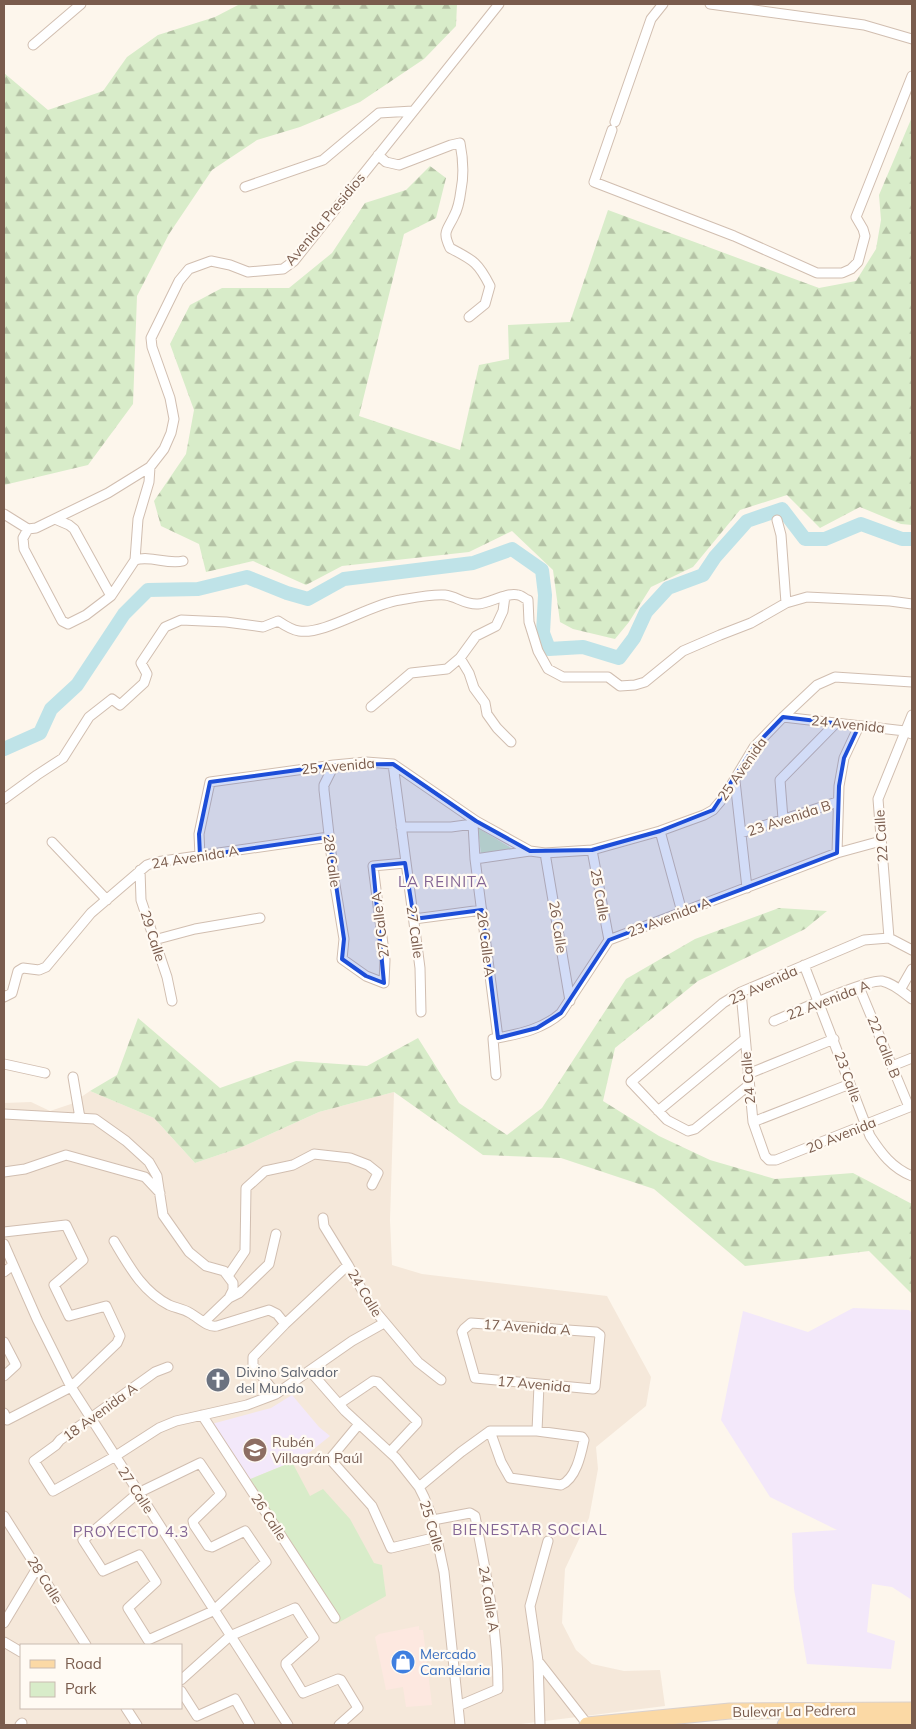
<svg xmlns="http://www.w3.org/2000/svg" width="916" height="1729" font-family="Mulish,sans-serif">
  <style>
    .residential { fill: #f5e8da; fill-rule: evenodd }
    .commercial { fill: #fde8e0 }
    .education { fill: #f3e8fa }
    .green { fill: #d8ecc9 }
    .forest { fill: url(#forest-firs) }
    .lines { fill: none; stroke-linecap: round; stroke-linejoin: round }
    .river { stroke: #bfe3e8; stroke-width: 14 }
    .street-casing { stroke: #d1beb0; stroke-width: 11 }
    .primary-casing { stroke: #dad1cd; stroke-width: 17 }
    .street { stroke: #fff; stroke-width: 9 }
    .primary { stroke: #fbd9a5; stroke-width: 15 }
    .marked { fill: #1d4ed8; fill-opacity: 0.2; stroke: #1d4ed8; stroke-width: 4; stroke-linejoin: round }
    .labels { text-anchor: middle; stroke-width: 4.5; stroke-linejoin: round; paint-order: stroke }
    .street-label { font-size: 14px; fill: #7a5c4d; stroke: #fffaf3 }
    .worship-label { font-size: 14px; fill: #5b616d; stroke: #fffaf3; text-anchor: start }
    .education-label { font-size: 14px; fill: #785e54; stroke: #fffaf3; text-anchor: start }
    .shop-label { font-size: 14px; fill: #366cbe; stroke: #fffaf3; text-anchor: start }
    .neighbourhood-label { font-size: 15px; letter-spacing: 1px; fill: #846695; stroke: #fffaf3 }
  </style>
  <defs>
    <pattern id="forest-firs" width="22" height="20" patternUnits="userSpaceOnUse" patternTransform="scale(1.25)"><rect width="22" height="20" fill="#d8ecc9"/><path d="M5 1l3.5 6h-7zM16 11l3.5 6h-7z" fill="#b4c2a5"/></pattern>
  </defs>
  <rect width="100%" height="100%" fill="#fdf6ec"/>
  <!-- residential -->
  <path class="residential" d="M90,1091L154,1118L195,1163L242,1147L319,1112L394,1092L390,1220L392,1265L422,1274L607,1296L651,1377L646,1406L596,1447L598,1469L589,1518L565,1569L562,1623L576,1650L592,1664L624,1671L660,1670L665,1706L513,1725H4V1103L31,1102L50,1111L71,1104ZM21,1645H181V1708H21Z"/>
  <!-- commercial -->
  <path class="commercial" d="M419,1626V1630H423L432,1705L406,1707L403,1687L386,1690L375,1637L379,1634Z"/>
  <!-- education -->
  <path class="education" d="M853,1308L909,1310L912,1313V1600L892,1587L872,1584L867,1632L895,1641L891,1669L807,1664L794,1589L792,1533L837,1530L770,1497L721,1420L743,1311L808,1332Z
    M292,1395L319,1427L330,1436L310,1452L292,1462L243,1482L208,1425L271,1408Z"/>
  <!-- green -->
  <path class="green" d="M478,828L516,851L481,855Z
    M292,1462L310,1496L323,1489L350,1519L374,1563L382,1565L386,1596L336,1624L243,1482Z"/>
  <!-- forest -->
  <path class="forest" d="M240,4H457L456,26L424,59L360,102L300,127L257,140L212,170L169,234L137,296L133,404L88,465L4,485V73L48,110L103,91L127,57L158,35L215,17Z
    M912,117V525L901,524L860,507L820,528L787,495L740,510L693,567L651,587L629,622L615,639L573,629L560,622L553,570L512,531L469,552L342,566L306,585L253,561L206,572L199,544L161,526L154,501L186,454L194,410L170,344L190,305L222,288H289L332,253L365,203L406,190L430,166L446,178L436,218L404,234L359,416L460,450L479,365L509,359L508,325L570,322L608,210L819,288L856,281L876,249L881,220L879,195Z
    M779,908L827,911L805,929L698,981L615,1048L603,1101L659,1136L710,1160L775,1179L853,1173L912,1204V1294L869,1251L745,1266L654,1189L561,1158L483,1155L394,1092L319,1112L242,1147L195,1163L154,1118L90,1091L117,1075L138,1018L220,1088L296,1061L367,1066L418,1038L459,1103L507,1135L542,1108L626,979L695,939Z"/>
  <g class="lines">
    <!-- river -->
    <path class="river" d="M4,749L40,733L51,709L77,685L124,614L148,590L198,589L247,577L287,593L308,599L344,579L473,563L512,549L542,570L545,595L543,633L549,649L583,647L619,658L634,638L646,612L668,588L703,575L715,557L747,521L782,509L805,539H825L861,524L902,539H912"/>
    <defs>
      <path id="street" d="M710,4L864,25L912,39
        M33,45L81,4
        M615,122L651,19L663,4
        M612,130L594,182L734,236L817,273H842L851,269L858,262L865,236L863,229L856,217L912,76
        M378,155L386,162L399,165L451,145L460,143C463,158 464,175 461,190C460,198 458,209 454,216C447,231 442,231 450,248C473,260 478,262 490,286L485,304L469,317
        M245,187L323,160L379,113L413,111
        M4,514L28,529L36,528L108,493L150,467L164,449L171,433L174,419L170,398L152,347L151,338L179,281L189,269L211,261L230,265L248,272L283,269L294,261L499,4
        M55,519L69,525L74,529L111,596
        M777,520L781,535L786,603
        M28,529L23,538L24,549L62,621L68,624L86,615L111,596L135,560L138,519L149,482L150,467
        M135,560C151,555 167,565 183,561
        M460,658L469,673L474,688L485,703L487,714L497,728L511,742
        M371,707L411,673L447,669L460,658L476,636L496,626L503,611L505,596
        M783,717L905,731L912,734
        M393,764L420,968L421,1012
        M334,765L324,785V790L334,879L344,939L342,959L366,976L384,983L385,960L373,866L405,863
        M735,781L747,888
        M4,799L37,775L63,758L89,717L112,699L120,705L144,683L147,674L141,663L165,627L181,620L226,622L263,627L278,621C284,625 291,630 299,631C325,635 370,604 400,600C412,598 432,594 445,595C456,596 465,605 478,604C490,603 507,592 518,595C521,595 525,599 528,600L529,622L538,651L548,669L563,677H608L620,686L635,685L645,682L683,651L720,635L751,623L786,603L807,597L890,601L912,604
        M783,819L780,780L836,723
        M476,821L473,824L475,859L498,1038
        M401,827H451L473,824
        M660,831L682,912
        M741,833L837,802
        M52,842L107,900
        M592,850L609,940
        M545,853L570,1001
        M837,853L839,786L844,758L859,726
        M200,856L199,834L210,782L334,765L366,762L393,764L476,821L530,851
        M475,859L530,851L545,853L592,850L660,831L704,815L713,810L724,797L754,747L783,717L817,685L835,677L912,682
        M140,870L141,900L167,977L172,1001
        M414,919L482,910
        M889,938L878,799L912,715
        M889,938L912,950
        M154,940L195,929L260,918
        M804,965L870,1136C881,1153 892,1168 912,1176
        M859,987L909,1107
        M900,990L912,969
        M741,992L753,1122L765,1156L769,1160H776L912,1106
        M4,997L12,993L18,971L23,968L39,970L46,967L91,913L147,865L156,862L329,837
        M774,1021C793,1013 866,979 882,981C893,983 904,993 912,999
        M4,1064L45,1073
        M892,1066L912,1058
        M748,1074L834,1039
        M496,1075L493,1039C518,1034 542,1030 561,1013L609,940L837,853L881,841
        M73,1077L80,1118
        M749,1085L695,1129L688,1131L667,1120L631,1082L723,1003L741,992L864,940L889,938
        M658,1111L745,1039
        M4,1114L95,1119L126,1141L149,1162L157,1176L163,1215L189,1252L206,1266L224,1271L233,1283V1290L229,1298L204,1322
        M753,1122L850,1084
        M4,1172L25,1169L66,1155L145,1177L160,1193
        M323,1218L324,1226L348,1265L371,1306L418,1362L441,1380
        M4,1232L66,1225L83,1260L54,1285L69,1316L106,1306L120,1336L117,1343L71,1387L7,1420L4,1413
        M114,1241C129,1266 142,1291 169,1305C176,1308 184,1309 190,1313C199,1318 208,1328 217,1326L269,1310L277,1314L285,1324
        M4,1244L37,1319L71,1387L288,1725
        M4,1272L13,1265
        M228,1276L245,1251L246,1188L265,1171L293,1165L314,1154L350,1158L368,1165L378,1173L372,1185
        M229,1298L239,1293L269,1264L276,1234
        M471,1323L596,1332L600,1335L595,1387L593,1389L475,1378L462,1332L464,1329Z
        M4,1342L16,1365L4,1376
        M168,1367L155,1372L60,1440L56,1445L34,1461L53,1491L114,1457L159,1428L176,1421L247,1405L276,1394L352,1341L384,1323
        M310,1371L345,1411L396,1458L419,1487L424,1497L433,1520L444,1572L460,1725
        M276,1394L253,1365V1357L285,1324L348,1265
        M339,1404L373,1381L378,1382L417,1421V1423L390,1452
        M202,1415L335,1618
        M359,1424L330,1459L372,1506L391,1548L437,1537
        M537,1431L539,1385
        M200,1463L221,1494L193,1521L194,1525L208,1546L212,1547L245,1531L266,1562L213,1611L148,1640L128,1608L156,1582L139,1555L103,1571L83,1540L138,1493Z
        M419,1487L461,1452L490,1431H537L582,1437L584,1440C581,1454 576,1479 561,1485L510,1478L501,1462L490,1431
        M4,1516L86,1645
        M433,1520L470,1513L475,1516C486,1573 498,1631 498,1689L458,1706
        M4,1623L37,1568
        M4,1642L21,1652
        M538,1661L588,1725
        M181,1680L230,1636L295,1608L314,1638L286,1663V1665L303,1693L338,1679L341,1680L358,1708L339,1725
        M181,1691L197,1716L235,1699L250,1725
        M126,1708L137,1725
        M20,1725L22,1723
        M540,1725L538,1661L530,1606L548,1541"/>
      <path id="primary" d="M587,1725L730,1711L912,1710
        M785,1725L871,1722L912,1724"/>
    </defs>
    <!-- street casing -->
    <use href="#street" class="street-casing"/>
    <!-- primary casing -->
    <use href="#primary" class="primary-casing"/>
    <!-- street -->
    <use href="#street" class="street"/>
    <!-- primary -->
    <use href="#primary" class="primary"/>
  </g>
  <!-- marked area -->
  <path class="marked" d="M783,717L859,726L844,758L839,786L837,853L609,940L561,1013L537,1028L498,1038L482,910L414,919L405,863L373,866L384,983L366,976L342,959L344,939L329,837L200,856L199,834L210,782L334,765L393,764L476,821L530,851L592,850L660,831L713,810L754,747Z"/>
  <!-- icons -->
  <defs>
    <symbol id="church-disc" viewBox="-11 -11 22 22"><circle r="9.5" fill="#6b7280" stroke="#fffaf3"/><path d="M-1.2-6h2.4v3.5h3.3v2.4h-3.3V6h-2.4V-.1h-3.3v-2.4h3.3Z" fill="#fff"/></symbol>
    <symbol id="school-disc" viewBox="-11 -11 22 22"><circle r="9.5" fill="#8d6e63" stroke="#fffaf3"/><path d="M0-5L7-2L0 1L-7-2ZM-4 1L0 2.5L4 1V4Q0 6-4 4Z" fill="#fff"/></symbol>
    <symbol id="shop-disc" viewBox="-11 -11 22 22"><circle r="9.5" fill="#3f7fe0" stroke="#fffaf3"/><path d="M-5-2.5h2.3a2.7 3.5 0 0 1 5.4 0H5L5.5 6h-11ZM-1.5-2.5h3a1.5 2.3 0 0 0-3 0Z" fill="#fff"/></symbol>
  </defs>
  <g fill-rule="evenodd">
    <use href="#church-disc" x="204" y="1366" width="28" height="28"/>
    <use href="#school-disc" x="241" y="1436" width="28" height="28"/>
    <use href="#shop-disc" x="389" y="1648" width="28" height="28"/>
  </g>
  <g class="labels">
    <!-- street labels -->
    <g class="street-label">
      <text transform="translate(325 219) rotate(-50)" y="5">Avenida Presidios</text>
      <text transform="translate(848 724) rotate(6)" y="5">24 Avenida</text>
      <text transform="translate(338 766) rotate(-5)" y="5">25 Avenida</text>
      <text transform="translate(742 769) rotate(-55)" y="5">25 Avenida</text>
      <text transform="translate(789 818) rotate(-18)" y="5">23 Avenida B</text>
      <text transform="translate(881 836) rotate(-94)" y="5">22 Calle</text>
      <text transform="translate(195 857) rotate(-9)" y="5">24 Avenida A</text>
      <text transform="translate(332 861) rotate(82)" y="5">28 Calle</text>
      <text transform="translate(600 895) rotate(80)" y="5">25 Calle</text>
      <text transform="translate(669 917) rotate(-21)" y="5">23 Avenida A</text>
      <text transform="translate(380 925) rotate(-97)" y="5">27 Calle A</text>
      <text transform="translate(558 927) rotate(81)" y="5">26 Calle</text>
      <text transform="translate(415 932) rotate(82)" y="5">27 Calle</text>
      <text transform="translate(153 936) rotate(72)" y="5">29 Calle</text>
      <text transform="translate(486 944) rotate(83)" y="5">26 Calle A</text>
      <text transform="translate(763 985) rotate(-25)" y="5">23 Avenida</text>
      <text transform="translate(828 1000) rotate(-21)" y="5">22 Avenida A</text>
      <text transform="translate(884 1047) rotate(68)" y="5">22 Calle B</text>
      <text transform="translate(848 1077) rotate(70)" y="5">23 Calle</text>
      <text transform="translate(748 1078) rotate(-95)" y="5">24 Calle</text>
      <text transform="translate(841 1135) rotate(-22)" y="5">20 Avenida</text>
      <text transform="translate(365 1293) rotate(59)" y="5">24 Calle</text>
      <text transform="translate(527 1327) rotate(4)" y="5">17 Avenida A</text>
      <text transform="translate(534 1384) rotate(5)" y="5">17 Avenida</text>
      <text transform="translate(100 1412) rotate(-36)" y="5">18 Avenida A</text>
      <text transform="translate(136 1490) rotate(57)" y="5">27 Calle</text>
      <text transform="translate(269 1517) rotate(57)" y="5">26 Calle</text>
      <text transform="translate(432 1526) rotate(73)" y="5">25 Calle</text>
      <text transform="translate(45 1580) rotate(58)" y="5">28 Calle</text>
      <text transform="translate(489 1599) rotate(81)" y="5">24 Calle A</text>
      <text transform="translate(794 1711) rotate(-1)" y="5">Bulevar La Pedrera</text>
    </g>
    <!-- worship labels -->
    <g class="worship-label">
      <text x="236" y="1377">Divino Salvador<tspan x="236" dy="16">del Mundo</tspan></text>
    </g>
    <!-- education labels -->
    <g class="education-label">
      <text x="272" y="1447">Rubén<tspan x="272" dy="16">Villagrán Paúl</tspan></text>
    </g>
    <!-- shop labels -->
    <g class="shop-label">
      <text x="420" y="1659">Mercado<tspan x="420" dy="16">Candelaria</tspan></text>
    </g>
    <!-- neighbourhood labels -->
    <g class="neighbourhood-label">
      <text x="443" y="887">LA REINITA</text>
      <text x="530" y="1535">BIENESTAR SOCIAL</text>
      <text x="131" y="1537">PROYECTO 4.3</text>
    </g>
  </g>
  <!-- border -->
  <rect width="916" height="1729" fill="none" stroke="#7a5c4d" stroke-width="10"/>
  <!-- legend -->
  <rect x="20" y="1644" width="162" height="65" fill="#fffaf3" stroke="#cabbb1"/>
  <rect x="30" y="1660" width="25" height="8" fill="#fbd9a5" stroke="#cabbb1"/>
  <text x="65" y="1669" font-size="15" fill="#7a5c4d">Road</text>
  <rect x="30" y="1682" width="25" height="15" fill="#d8ecc9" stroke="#cabbb1"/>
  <text x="65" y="1694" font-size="15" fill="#7a5c4d">Park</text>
</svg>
